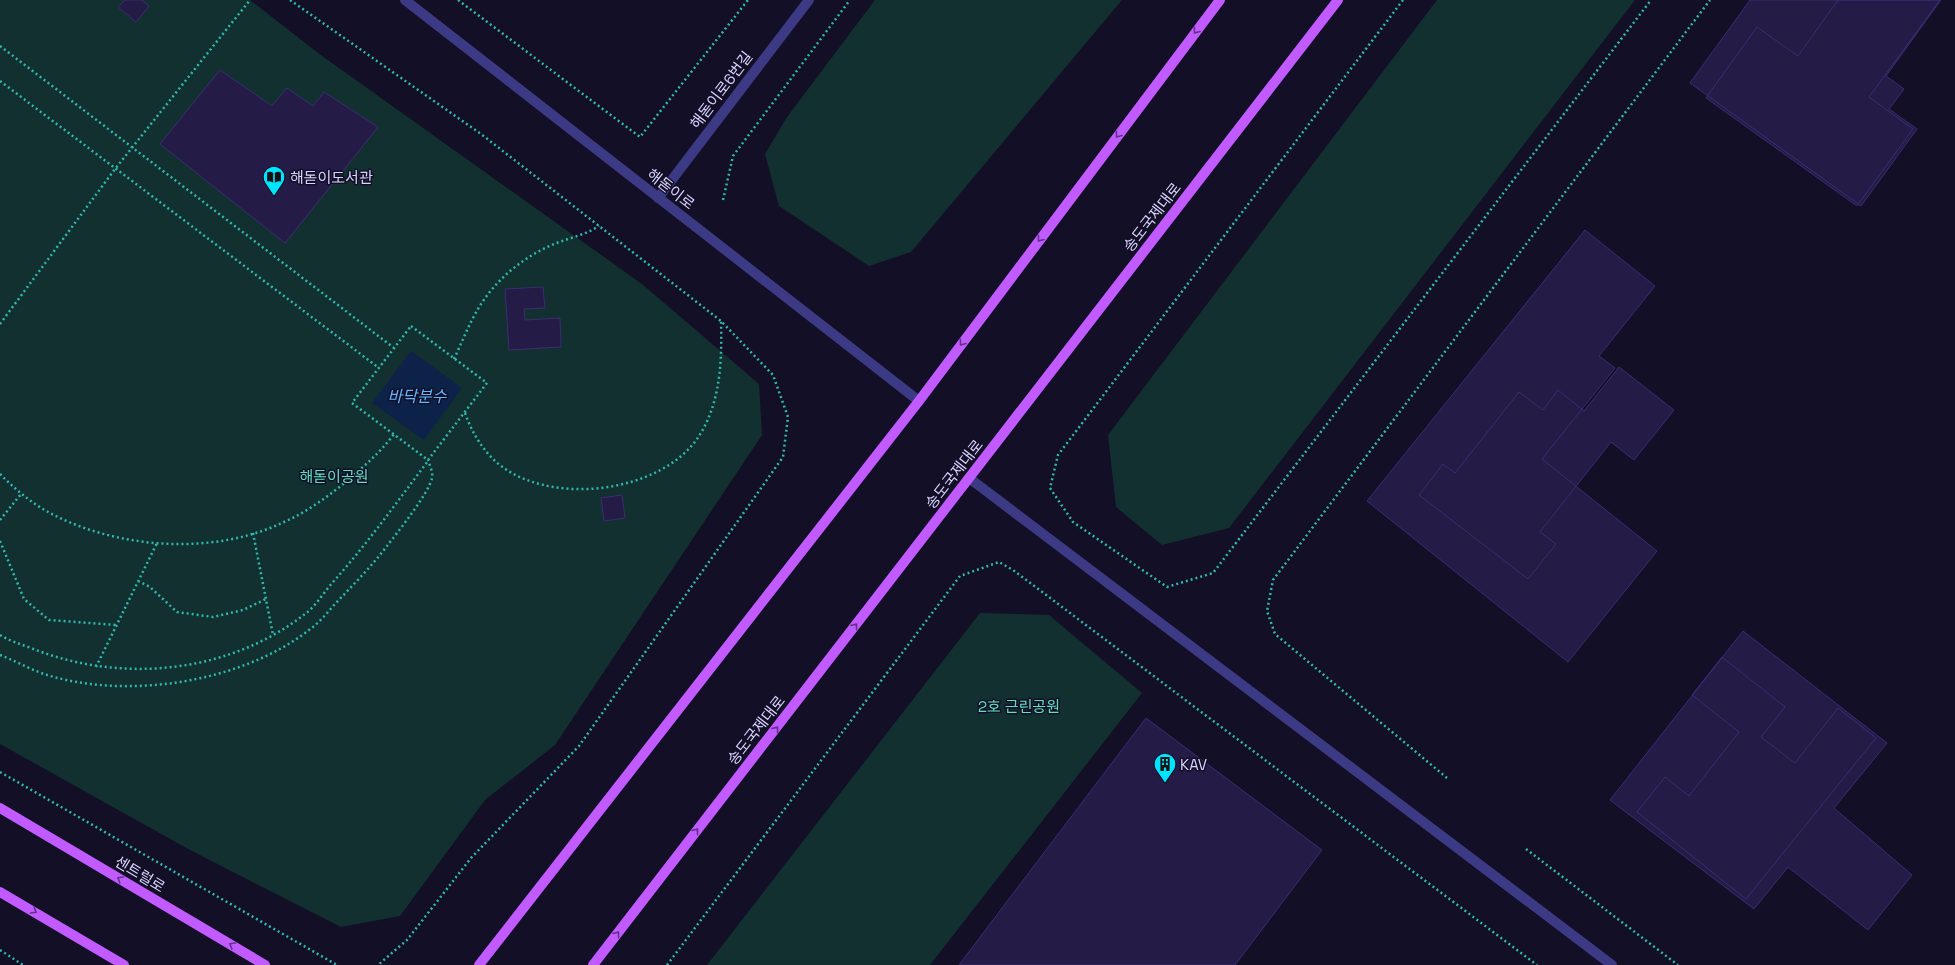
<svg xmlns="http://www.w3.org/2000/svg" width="1955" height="965" font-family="'Space Grotesk','Noto Sans KR',sans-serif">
<rect width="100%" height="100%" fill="#130f26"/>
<path fill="#12302f" d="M 0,0 L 250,0 L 318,53 L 642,284 L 759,384 L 762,435 L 555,745 L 485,800 L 400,916 L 341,927 L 190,850 L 0,744 Z
M 875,0 L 1122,0 L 911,252 L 869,266 L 779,206 L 765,154 L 787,117 Z
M 1437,0 L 1635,0 L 1229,528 L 1162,545 L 1116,507 L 1108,435 Z
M 980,613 L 1049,615 L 1142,693 L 930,965 L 707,965 Z"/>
<path fill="#0c2248" d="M 411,351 L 462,388 L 424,440 L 372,403 Z"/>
<path fill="#241b47" stroke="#3b2d73" d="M 125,0 L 142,0 L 149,6 L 136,22 L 118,7 Z
M 1750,0 L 1941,0 L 1886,76 L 1904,89 L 1889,109 L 1917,129 L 1861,206 L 1690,83 Z
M 1838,0 L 1940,0 L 1869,97 L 1913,129 L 1857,206 L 1706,98 L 1757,27 L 1798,56 Z
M 220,70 L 272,106 L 287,88 L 313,106 L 324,92 L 378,127 L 285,243 L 160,144 Z
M 1585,230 L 1655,286 L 1599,356 L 1615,368 L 1542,459 L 1657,551 L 1568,662 L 1367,501 Z
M 543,287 L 545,308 L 524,309 L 525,320 L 560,318 L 561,347 L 509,350 L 505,289 Z
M 1619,367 L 1674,410 L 1634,460 L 1611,442 L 1540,532 L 1556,544 L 1528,579 L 1419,495 L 1443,464 L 1455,473 L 1519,392 L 1543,410 L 1558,390 L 1584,411 Z
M 622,495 L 625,518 L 604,521 L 601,498 Z
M 1743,631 L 1887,743 L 1834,808 L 1912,875 L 1868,930 L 1788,867 L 1754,909 L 1610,800 Z
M 1722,657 L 1785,707 L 1761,737 L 1795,763 L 1838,708 L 1876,738 L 1746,899 L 1637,812 L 1665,777 L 1689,796 L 1739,732 L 1692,695 Z
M 1146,718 L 1322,850 L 1235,965 L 959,965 Z"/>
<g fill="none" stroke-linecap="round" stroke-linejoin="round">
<path stroke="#2fb8b0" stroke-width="2.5" stroke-dasharray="2 3" stroke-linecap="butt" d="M 290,0 L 481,134 L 721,321 L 773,375 L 788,417 L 783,457 L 579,746 L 471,858 L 407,940 L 378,965
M 458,0 L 640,137 L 748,0
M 1403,0 L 1058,455 L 1050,488 L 1073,522 L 1167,587 L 1213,573 L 1651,0
M 0,46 L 394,348
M 0,81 L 379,368
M 723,200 L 733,156 L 850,0
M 0,324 L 115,169 L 250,0
M 411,326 L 487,383 L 428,460 L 352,403 Z
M 454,359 C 462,342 469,324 478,309 C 495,280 523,257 554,244 C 569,238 585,235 599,226
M 465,413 C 471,430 480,446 493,459 C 543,508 661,495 699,436 C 721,402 722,359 721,321
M 0,474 C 15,489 31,503 50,513 C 118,549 213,556 284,522 C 307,512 327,497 347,481 C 364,466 380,453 394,434
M 0,520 L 21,494
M 253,533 L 273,635
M 0,541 L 24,599 L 49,620 L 116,625
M 138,581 L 150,587 L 177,612 L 213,617 L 243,610 L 266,599
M 0,635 C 10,641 20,644 31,648 C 120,684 228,674 305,614 C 316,606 324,592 333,582 C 367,544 397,502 428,461
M 0,655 C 16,661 31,670 47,675 C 129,700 242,682 309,630 C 319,623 327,613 335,604 C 353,585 371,567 387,546 C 397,533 429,493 432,478 C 433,472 430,466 428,460
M 96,667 L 157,543
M 0,772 L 337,965
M 1447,778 L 1275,634 L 1267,611 L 1273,580 L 1710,0
M 1526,849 L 1678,965
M 0,950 L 23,965
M 667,965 L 960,576 L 999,562 L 1013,570 L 1537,965"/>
<path stroke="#3d3a85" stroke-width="10" d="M 405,0 L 919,401
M 658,198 L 809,0
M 969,478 L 1612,965"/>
<path stroke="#c25bff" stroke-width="10" d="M 0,808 L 265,965
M 0,892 L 124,965
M 479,965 L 919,401 L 1220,0
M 593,965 L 1338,0"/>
</g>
<defs><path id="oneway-chevron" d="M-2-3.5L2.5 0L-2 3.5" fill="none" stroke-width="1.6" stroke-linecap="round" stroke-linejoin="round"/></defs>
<g stroke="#623188">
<use href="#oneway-chevron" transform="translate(1196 31) rotate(127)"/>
<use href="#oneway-chevron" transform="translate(1118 135) rotate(127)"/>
<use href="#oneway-chevron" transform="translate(1040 239) rotate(127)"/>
<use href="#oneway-chevron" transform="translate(962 343) rotate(127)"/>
<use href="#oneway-chevron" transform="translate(855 626) rotate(-52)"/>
<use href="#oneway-chevron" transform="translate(776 729) rotate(-52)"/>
<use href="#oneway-chevron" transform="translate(696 831) rotate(-52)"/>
<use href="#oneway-chevron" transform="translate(120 879) rotate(-149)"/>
<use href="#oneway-chevron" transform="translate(34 911) rotate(31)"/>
<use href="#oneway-chevron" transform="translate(617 934) rotate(-52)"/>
<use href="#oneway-chevron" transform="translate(232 945) rotate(-149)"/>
</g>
<defs>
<g id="library-pin" transform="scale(1.15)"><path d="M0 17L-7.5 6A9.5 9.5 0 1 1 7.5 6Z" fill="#00e5ff" stroke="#130f26"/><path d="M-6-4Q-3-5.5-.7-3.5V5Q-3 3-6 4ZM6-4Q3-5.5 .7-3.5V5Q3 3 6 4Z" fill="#111"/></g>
<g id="building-pin" transform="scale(1.15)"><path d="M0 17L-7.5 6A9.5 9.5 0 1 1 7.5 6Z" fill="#00e5ff" stroke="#130f26"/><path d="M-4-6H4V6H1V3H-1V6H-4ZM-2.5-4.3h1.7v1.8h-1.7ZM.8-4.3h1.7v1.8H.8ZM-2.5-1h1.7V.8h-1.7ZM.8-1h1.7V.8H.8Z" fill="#111"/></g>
</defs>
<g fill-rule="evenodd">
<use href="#library-pin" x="274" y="177"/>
<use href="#building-pin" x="1165" y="764"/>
</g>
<g text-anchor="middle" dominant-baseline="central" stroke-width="3" stroke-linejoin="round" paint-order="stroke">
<g font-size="15" fill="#d9d4ff" stroke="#130f26">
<text transform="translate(721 90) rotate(-53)">해돋이로6번길</text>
<text transform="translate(671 189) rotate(38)">해돋이로</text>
<text transform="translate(1152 217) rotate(-52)">송도국제대로</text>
<text transform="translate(954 474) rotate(-52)">송도국제대로</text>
<text transform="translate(756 730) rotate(-52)">송도국제대로</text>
<text transform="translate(140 874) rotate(31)">센트럴로</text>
</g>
<g font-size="15" fill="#d9d4ff" stroke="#130f26" text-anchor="start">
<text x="290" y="177">해돋이도서관</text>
<text x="1180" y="764">KAV</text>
</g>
<g font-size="15" fill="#5fe0c0" stroke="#130f26">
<text x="334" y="476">해돋이공원</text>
<text x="1019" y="706">2호 근린공원</text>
</g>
<g font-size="16" font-style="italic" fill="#62b6ff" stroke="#130f26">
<text x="417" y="396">바닥분수</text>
</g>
</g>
</svg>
